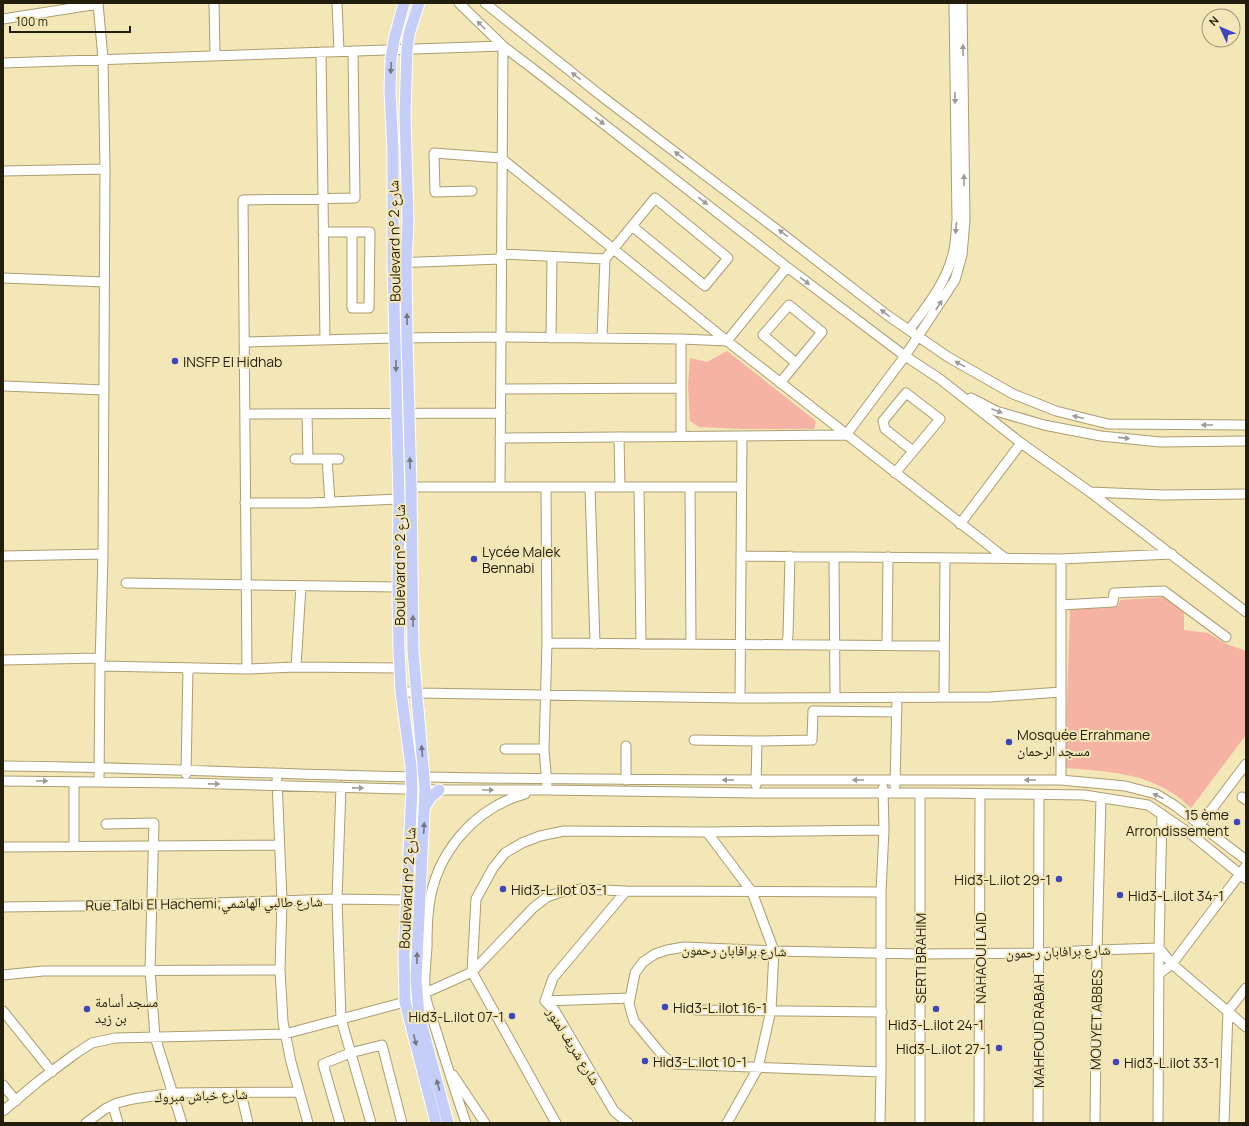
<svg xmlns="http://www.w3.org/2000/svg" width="1249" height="1126" font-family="Manrope,'Noto Naskh Arabic',sans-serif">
<rect width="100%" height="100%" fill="#f3e6b7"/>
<path fill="#f6b3a3" d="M 727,351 L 816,421 L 814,429 L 741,429 L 699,427 L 690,421 L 688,386 L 690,358 L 707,362 Z
M 1165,597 L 1184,609 L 1184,630 L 1208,633 L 1224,643 L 1246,651 L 1246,735 L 1191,808 C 1184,802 1177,795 1169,791 C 1138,772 1101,771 1065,768 L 1070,609 L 1118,606 L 1120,600 Z"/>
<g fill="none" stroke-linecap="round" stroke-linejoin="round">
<g stroke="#ab9e72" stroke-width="11">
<path id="minor" d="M 98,3 L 103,59 L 105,169 L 103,554 L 100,666 L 99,782
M 214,3 L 215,55
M 337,3 L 339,51
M 459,3 L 503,46 L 532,68 L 787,267 L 905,356 L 940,379 L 1021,443 L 1090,492 L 1246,612
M 485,3 L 600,95 L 780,232 L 887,315 L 948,357 L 1013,394 L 1056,411 L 1108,424 L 1246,425
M 3,19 L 98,4
M 321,52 L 325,340
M 3,63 L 503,46
M 3,171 L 105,169
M 472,191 L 435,192 L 434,153 L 501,158 L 727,341 L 1005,558
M 323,232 L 370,232 L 369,308 L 352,308 L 352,232
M 501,254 L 605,259
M 393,263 L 501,259
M 3,278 L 104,282
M 909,330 C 927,306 946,283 953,254 C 956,243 956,231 957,220 L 954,3
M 551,338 L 552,257
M 602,338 L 605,259 L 655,198 L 728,258 L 705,286 L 632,226
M 681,339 L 681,436
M 244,342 L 395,338 L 501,337 L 681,339 L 727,341 L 787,267
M 780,383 L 822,332 L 789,305 L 763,335 L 796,363
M 3,386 L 104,390
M 501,389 L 681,388
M 971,398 L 996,411 L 1044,425 L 1101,436 L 1160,442 L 1246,441
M 245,414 L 501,413
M 307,414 L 308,459
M 619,437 L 620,487
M 500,438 L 846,435 L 905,356 L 955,280 L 962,255 L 965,220 L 962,3
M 295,459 L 339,459
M 327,459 L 330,502
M 895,473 L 940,419 L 906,393 L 883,421 L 885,429 L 913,451
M 398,487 L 741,487
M 500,487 L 503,46
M 546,487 L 547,643 L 544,749 L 547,785
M 590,487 L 595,644
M 639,487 L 641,644
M 690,487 L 691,644
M 1090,492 L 1163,495 L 1246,494
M 245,503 L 309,503 L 399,499
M 960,524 L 1021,443
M 3,556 L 103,554
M 741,556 L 1061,559 L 1172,554
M 834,557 L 835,698
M 1061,559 L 1061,780
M 126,583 L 398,587
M 1061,605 L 1113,602 L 1114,593 L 1164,591 L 1226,637
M 547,643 L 944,646
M 786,645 L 788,636 L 790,556
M 887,645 L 888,557
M 3,660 L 100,658
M 100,666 L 247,669 L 296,667 L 400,668
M 296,667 L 301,586
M 247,669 L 243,200 L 355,198 L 353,51
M 401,691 L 417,693 L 740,698 L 990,697 L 1061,692
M 944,697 L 945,558
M 740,698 L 742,436
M 694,740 L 757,741 L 812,740 L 813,711 L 897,712
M 626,746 L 626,780
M 505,749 L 544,749
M 3,766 C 143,767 283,775 423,777 C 636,781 848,780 1061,780 L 1125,786 L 1156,794 L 1174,805 L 1246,860
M 186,774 L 188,668
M 277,780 L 282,901 L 280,970 L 283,1022 L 291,1062 L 308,1123
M 3,781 L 186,783 L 439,790 L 547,790 L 755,793 L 939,793 L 1084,795 L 1148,805 L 1192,835 L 1246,879
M 756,785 L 757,741
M 895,786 L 897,697
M 341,787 L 337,899 L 341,1019 L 371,1123
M 1242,797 L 1246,800
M 106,824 L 154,823 L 150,970 L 155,1037 L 182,1123
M 1196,830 L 1246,764
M 707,832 L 752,892 L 774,951 L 771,1010 L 758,1068 L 727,1123
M 74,846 L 74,782
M 3,847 L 279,845
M 626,891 L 553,978 L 545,1001 L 555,1011 L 614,1111 L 628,1123
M 3,907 L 152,905 L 337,899 L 406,900
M 1159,948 L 1172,964 L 1246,1027
M 1159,974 L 1172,964 L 1246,866
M 3,975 L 43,971 L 280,970
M 545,1001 L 630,998
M 695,1010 L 882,1012
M 3,1011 L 52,1072
M 881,1072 L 674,1064 L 663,1056 L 634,1021 L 629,1004 L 635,973 L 643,962 L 655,954 L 667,950 L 684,947 L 774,951 L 920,954 L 1039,953 L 1097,950 L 1159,948
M 453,1075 L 485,1123
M 3,1085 L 16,1101
M 241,1093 L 248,1123
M 113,1105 L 118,1123
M 3,1111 L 40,1080 L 75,1054 L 92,1043 L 115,1038 L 285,1034 L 405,1002 L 472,972 L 533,908 L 547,897 L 561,892 L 581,889 L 626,891 L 881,892
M 86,1123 L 105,1109 L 117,1103 L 133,1099 L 173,1093 L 299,1092
M 340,1123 L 323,1064 L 350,1053 L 382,1045 L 402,1123
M 466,1123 C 455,1091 445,1059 435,1027 C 432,1016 426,1004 425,992 C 424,978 426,962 427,947 C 427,934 427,920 429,907 C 435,854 474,808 525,794
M 556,1123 L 472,972 L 476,899 L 493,868 L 505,853 L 522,843 L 540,836 L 564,831 L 707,832 L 884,830
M 880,1123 L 881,1072 L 881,892 L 884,830 L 883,788
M 920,1123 L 920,793
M 979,1123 L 980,794
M 1038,1123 L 1039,795
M 1095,1123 L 1097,950 L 1101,798
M 1158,1123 L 1159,948 L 1162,814
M 1224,1123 L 1228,1011 L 1246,988"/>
</g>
<g stroke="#fff" stroke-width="13">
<path id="major" d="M 404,3 L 394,40 L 391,59 L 390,91 L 393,152 L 393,263 L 399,499 L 398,587 L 399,650 L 401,691 L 411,766 L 412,789 L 404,955 L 405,1002 L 436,1123
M 419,3 L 409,34 L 407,49 L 405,114 L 408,222 L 406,262 L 407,338 L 411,487 L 413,651 L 425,790 L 416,979 L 419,1015 L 448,1123
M 425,806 L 431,797 L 439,790"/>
</g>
<use href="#minor" stroke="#fff" stroke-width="9"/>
<use href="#major" stroke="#c5cef8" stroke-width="11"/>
</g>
<defs><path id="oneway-solid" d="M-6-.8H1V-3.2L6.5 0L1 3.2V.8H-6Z"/></defs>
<g fill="#9c9a92">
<use href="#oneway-solid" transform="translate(481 25) rotate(-135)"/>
<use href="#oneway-solid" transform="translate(963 50) rotate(-91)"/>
<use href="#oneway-solid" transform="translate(576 76) rotate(-142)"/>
<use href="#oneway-solid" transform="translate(955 98) rotate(89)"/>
<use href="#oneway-solid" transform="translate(600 121) rotate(38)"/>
<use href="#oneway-solid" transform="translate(679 155) rotate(-143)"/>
<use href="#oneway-solid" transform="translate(964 180) rotate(-91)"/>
<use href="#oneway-solid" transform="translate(703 201) rotate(38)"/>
<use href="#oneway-solid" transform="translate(956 228) rotate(95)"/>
<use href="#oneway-solid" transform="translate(783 233) rotate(-142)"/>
<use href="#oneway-solid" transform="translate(805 281) rotate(37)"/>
<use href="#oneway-solid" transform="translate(939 305) rotate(-57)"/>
<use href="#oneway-solid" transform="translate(885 313) rotate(-143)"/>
<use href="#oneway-solid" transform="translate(960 364) rotate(-151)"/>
<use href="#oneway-solid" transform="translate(997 411) rotate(21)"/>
<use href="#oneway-solid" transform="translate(1078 417) rotate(-166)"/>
<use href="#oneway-solid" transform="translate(1207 425) rotate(-180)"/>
<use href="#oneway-solid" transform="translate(1124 438) rotate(6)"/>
<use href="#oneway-solid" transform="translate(728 780) rotate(180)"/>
<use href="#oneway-solid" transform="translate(858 780) rotate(-180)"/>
<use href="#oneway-solid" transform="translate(1030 780) rotate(-180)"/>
<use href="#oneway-solid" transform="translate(42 781)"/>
<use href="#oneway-solid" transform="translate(214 784) rotate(1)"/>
<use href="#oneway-solid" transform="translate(358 788) rotate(1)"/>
<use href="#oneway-solid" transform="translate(488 790)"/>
<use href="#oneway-solid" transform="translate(1158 796) rotate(-154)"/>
</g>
<g fill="#747682">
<use href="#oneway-solid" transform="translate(391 68) rotate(92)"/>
<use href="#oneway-solid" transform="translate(407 319) rotate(-91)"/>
<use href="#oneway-solid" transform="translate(396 366) rotate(89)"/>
<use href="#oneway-solid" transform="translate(410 463) rotate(-92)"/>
<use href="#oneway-solid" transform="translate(413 621) rotate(-91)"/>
<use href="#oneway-solid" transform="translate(422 751) rotate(-95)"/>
<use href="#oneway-solid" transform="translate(424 828) rotate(-87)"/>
<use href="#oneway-solid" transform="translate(417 958) rotate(-89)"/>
<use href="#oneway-solid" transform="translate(415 1040) rotate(76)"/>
<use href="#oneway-solid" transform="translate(438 1085) rotate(-105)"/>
</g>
<g fill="#3e46bb" stroke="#f3e6b7" stroke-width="1.5">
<circle cx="175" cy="361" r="4"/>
<circle cx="474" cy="559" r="4"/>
<circle cx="1009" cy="742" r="4"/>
<circle cx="1237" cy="822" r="4"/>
<circle cx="1059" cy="879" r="4"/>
<circle cx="503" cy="889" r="4"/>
<circle cx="1120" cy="895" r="4"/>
<circle cx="665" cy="1007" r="4"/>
<circle cx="87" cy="1009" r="4"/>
<circle cx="936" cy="1009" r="4"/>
<circle cx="512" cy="1016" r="4"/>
<circle cx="999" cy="1048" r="4"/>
<circle cx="645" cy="1061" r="4"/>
<circle cx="1116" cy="1062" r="4"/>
</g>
<g text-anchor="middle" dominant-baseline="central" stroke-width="4" stroke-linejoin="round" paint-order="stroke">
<g font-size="14" fill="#231e0c" stroke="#f3e6b7">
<text transform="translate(394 241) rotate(-91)">Boulevard n° شارع 2</text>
<text transform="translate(399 565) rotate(-90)">Boulevard n° شارع 2</text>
<text transform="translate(407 888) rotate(-87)">Boulevard n° شارع 2</text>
<text transform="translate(204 903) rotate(-1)">Rue Talbi El Hachemi;شارع طالبي الهاشمي</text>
<text transform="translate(734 950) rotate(1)">شارع برافابان رحمون</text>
<text transform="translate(1058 951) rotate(-2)">شارع برافابان رحمون</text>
<text transform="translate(920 958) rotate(-90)">SERTI BRAHIM</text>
<text transform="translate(980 958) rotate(-90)">NAHAOUI LAID</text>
<text transform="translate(1096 1020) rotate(-89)">MOUYET ABBES</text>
<text transform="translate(1038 1031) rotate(-90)">MAHFOUD RABAH</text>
<text transform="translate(574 1046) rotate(58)">شارع شريف لمنور</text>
<text transform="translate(201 1095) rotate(-2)">شارع خباش مبروك</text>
</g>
<g font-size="14" fill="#231e0c" stroke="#f3e6b7" text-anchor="start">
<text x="183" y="361">INSFP El Hidhab</text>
<text x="482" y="551">Lycée Malek<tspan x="482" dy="16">Bennabi</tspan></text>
<text x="1017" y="734">Mosquée Errahmane<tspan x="1017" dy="16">مسجد الرحمان</tspan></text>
<text x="1229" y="814" text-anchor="end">15 ème<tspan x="1229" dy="16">Arrondissement</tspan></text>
<text x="1051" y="879" text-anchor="end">Hid3-L.ilot 29-1</text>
<text x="511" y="889">Hid3-L.ilot 03-1</text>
<text x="1128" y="895">Hid3-L.ilot 34-1</text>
<text x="95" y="1001">مسجد أسامة<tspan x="95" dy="16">بن زيد</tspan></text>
<text x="673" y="1007">Hid3-L.ilot 16-1</text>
<text x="504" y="1016" text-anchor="end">Hid3-L.ilot 07-1</text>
<text x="936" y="1024" text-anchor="middle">Hid3-L.ilot 24-1</text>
<text x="991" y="1048" text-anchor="end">Hid3-L.ilot 27-1</text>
<text x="653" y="1061">Hid3-L.ilot 10-1</text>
<text x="1124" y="1062">Hid3-L.ilot 33-1</text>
</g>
</g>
<rect width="1249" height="1126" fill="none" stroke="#231e0c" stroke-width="8"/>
<g transform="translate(1221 28) rotate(314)"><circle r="19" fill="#f3e6b7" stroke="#a09673"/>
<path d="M0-3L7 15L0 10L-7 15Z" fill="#3e46bb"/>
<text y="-6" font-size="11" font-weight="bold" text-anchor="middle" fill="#231e0c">N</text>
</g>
<path d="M10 26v6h120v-6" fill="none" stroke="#231e0c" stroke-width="2"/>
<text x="16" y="26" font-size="12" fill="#231e0c" stroke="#f3e6b7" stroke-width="3" paint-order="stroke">100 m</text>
</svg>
